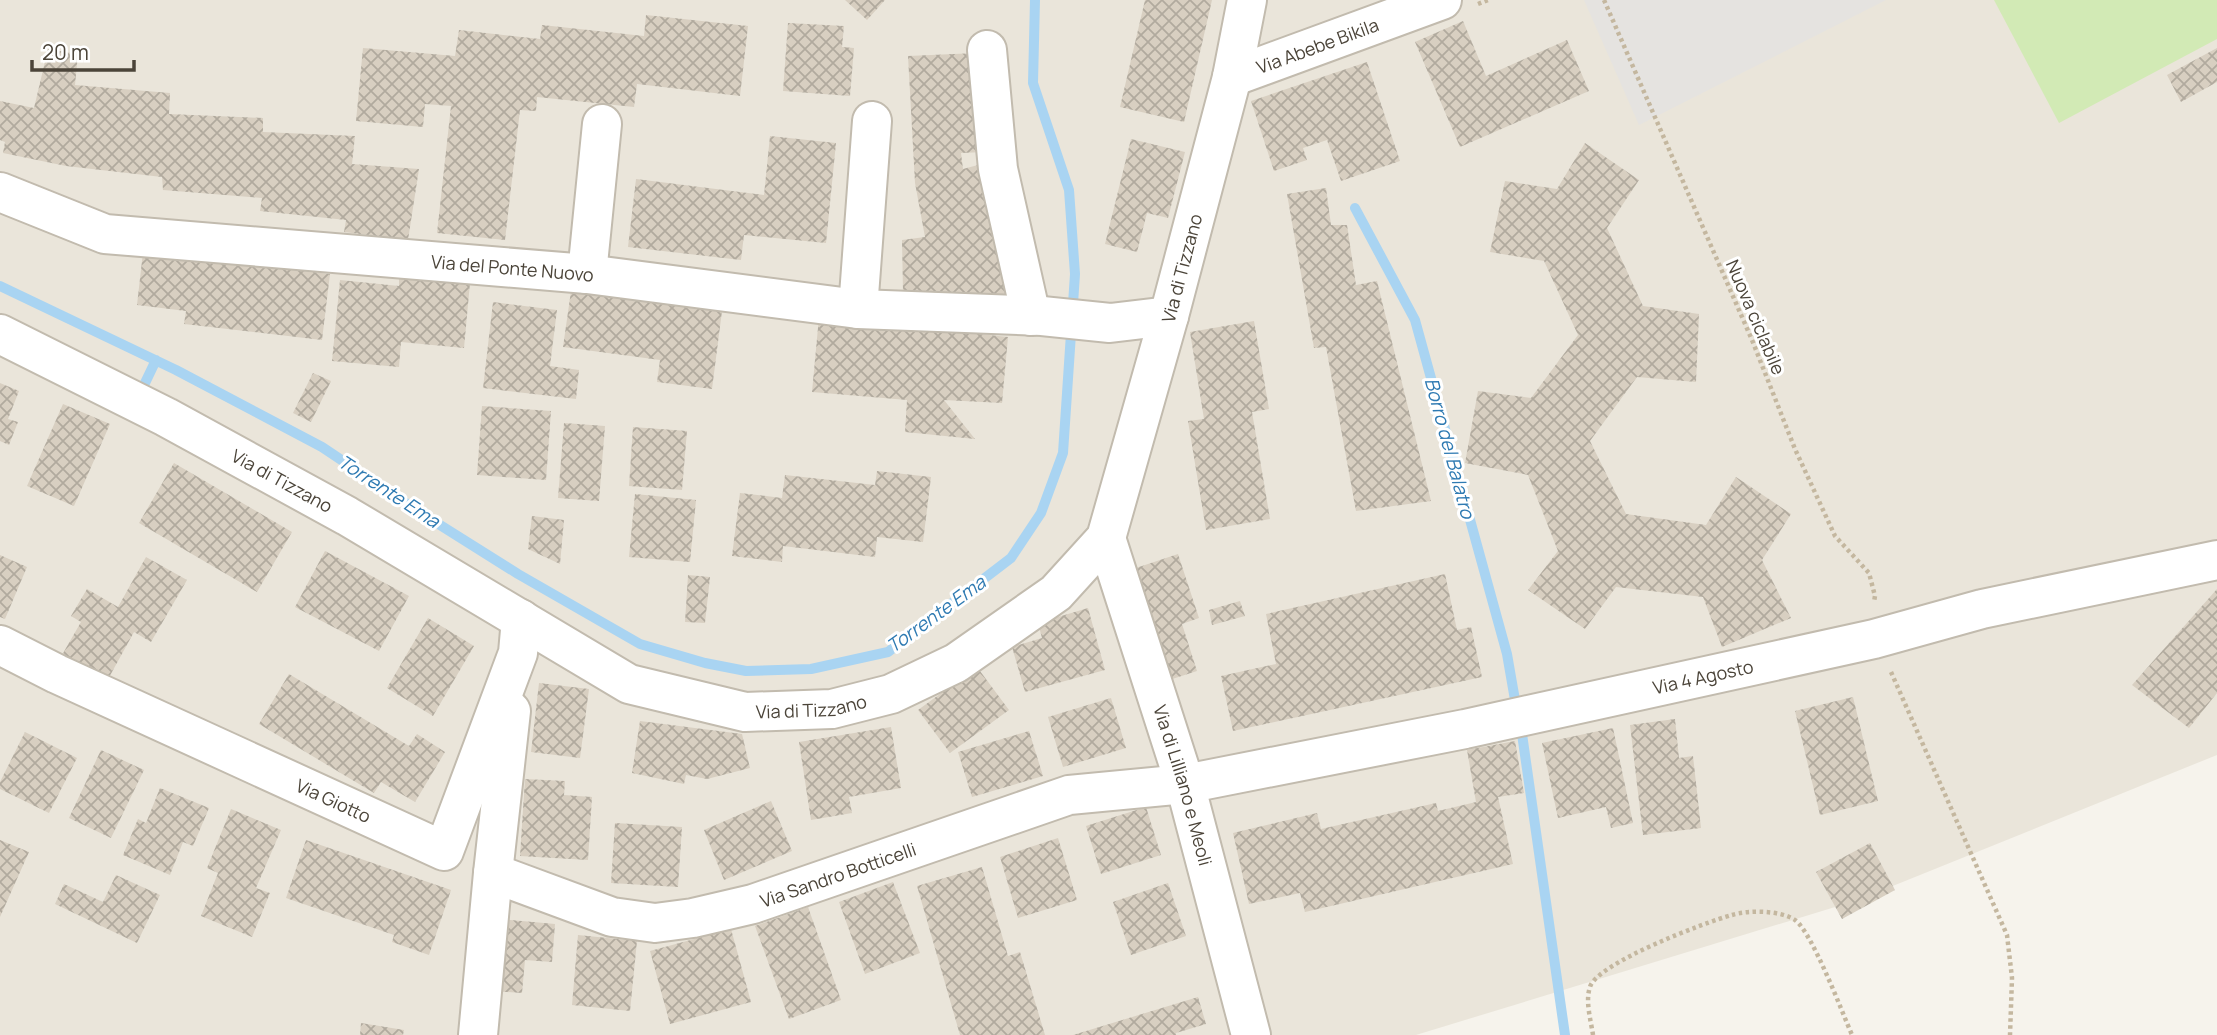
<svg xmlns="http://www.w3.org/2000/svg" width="2217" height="1035" font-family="Manrope,sans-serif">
<defs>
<pattern id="building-cross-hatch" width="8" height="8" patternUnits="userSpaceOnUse" patternTransform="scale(1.75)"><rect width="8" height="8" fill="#d8cfc1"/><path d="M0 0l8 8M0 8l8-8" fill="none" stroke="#b1aa9e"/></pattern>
</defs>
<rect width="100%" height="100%" fill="#f6f3ec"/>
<path fill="#eae5da" d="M 0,0 L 2217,0 L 2217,755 L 1858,900 L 1416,1035 L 0,1035 Z"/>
<path fill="#d2eab5" d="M 1994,0 L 2217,0 L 2217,39 L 2059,123 Z"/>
<path fill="#e5e3e0" d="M 1584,0 L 1886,0 L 1639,125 Z"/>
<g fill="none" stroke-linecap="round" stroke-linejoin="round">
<path stroke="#a9d4f2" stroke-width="10" d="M 1355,208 L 1415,320 L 1507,654 L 1515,700
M 0,286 L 176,370 L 322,447 L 413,508 L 518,574 L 640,644 L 705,663 L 746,671 L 811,669 L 888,652 L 1011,558 L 1041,513 L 1063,453 L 1075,274 L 1069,190 L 1033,83 L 1035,0
M 145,383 L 156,360
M 1522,734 L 1565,1035"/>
</g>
<path fill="url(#building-cross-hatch)" d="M 845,0 L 885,0 L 867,20 Z
M 1145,0 L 1212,0 L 1184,122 L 1120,107 Z
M 646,15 L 748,26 L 740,96 L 637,84 L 634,107 L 537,97 L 536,111 L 520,110 L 505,240 L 437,233 L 451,106 L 425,104 L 423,127 L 356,121 L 363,48 L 455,56 L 459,30 L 540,39 L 542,25 L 644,36 Z
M 1463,21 L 1486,76 L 1567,40 L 1589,91 L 1460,147 L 1415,42 Z
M 788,23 L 844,26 L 842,47 L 854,48 L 850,96 L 783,91 Z
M 2217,48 L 2217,82 L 2181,102 L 2167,75 Z
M 48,49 L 78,54 L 75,85 L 170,93 L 169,114 L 263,118 L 263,132 L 355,136 L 352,164 L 419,169 L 408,240 L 344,232 L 346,220 L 260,211 L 262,198 L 163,190 L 162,177 L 66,166 L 3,153 L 5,142 L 0,140 L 0,101 L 34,108 Z
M 977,53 L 985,152 L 961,153 L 963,169 L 978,165 L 1014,297 L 903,291 L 902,240 L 925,237 L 915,183 L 908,56 Z
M 1367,62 L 1400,161 L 1341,181 L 1327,140 L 1303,148 L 1307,160 L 1274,171 L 1251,101 Z
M 770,136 L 836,143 L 826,243 L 744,235 L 741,260 L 628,247 L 636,179 L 764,195 Z
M 1131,139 L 1185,152 L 1168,218 L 1147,213 L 1137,252 L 1105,244 Z
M 1585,143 L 1639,180 L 1607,228 L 1643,306 L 1699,314 L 1696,382 L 1637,377 L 1590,441 L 1626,514 L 1706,525 L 1736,477 L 1791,514 L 1762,560 L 1791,618 L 1722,647 L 1703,597 L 1616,587 L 1585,629 L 1528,590 L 1558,551 L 1528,475 L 1465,463 L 1478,391 L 1531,398 L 1578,335 L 1544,261 L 1490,252 L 1505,181 L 1557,189 Z
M 1326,188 L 1331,225 L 1347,225 L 1356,285 L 1377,281 L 1431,501 L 1356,511 L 1326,347 L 1314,348 L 1287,194 Z
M 143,252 L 330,274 L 322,340 L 184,324 L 186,311 L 137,305 Z
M 399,277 L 470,283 L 464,348 L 401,342 L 399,367 L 332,361 L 340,280 L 399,286 Z
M 571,291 L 722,311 L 712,389 L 657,382 L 660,360 L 563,347 Z
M 493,302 L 557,310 L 550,366 L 579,370 L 576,399 L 483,388 Z
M 819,317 L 1008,337 L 1002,403 L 944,400 L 975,439 L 905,432 L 907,400 L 812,392 Z
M 1254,321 L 1269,409 L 1252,412 L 1270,519 L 1206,530 L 1188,421 L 1204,419 L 1190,332 Z
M 313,373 L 331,381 L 311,422 L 293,413 Z
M 0,383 L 19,391 L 8,419 L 18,422 L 9,445 L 0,441 Z
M 63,404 L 110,424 L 74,506 L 27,486 Z
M 482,406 L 551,411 L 546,480 L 477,475 Z
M 564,423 L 605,426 L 599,501 L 558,498 Z
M 633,427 L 687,431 L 682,490 L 629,486 Z
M 174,463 L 292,532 L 257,592 L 139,523 Z
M 877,471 L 931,477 L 923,542 L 877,537 L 875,557 L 783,546 L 782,562 L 732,556 L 740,493 L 782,498 L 785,475 L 875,485 Z
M 635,494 L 696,500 L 690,562 L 629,557 Z
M 532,516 L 564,520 L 560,564 L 528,549 Z
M 325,551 L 409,596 L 379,651 L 295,607 Z
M 1178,554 L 1199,618 L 1182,624 L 1197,671 L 1163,682 L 1127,571 Z
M 0,555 L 27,567 L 5,619 L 0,617 Z
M 146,557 L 187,580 L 151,642 L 134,632 L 107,681 L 62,655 L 81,622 L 71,616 L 87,589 L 118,607 Z
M 1445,574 L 1457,630 L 1471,627 L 1482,677 L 1233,731 L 1221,676 L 1276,664 L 1266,614 Z
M 688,575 L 710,577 L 705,623 L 685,622 Z
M 2217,589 L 2217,693 L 2189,728 L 2132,685 Z
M 1240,601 L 1245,616 L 1212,625 L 1209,610 Z
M 1088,608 L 1105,670 L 1025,692 L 1012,647 L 1042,638 L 1038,623 Z
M 428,618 L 474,646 L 433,716 L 387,688 Z
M 977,667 L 1009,710 L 950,753 L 918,710 Z
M 289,674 L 409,746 L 417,734 L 445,752 L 415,802 L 381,782 L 374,793 L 259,724 Z
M 539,683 L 589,689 L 580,758 L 531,752 Z
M 1853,697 L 1878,801 L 1820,815 L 1795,711 Z
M 1111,698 L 1126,748 L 1063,767 L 1048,717 Z
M 1675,719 L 1679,758 L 1693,756 L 1701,828 L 1643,835 L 1630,725 Z
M 640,721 L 742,734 L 750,768 L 707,779 L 686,775 L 684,784 L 632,773 Z
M 891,727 L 901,788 L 849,797 L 852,813 L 811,820 L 799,742 Z
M 1613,728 L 1633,823 L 1611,828 L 1606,807 L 1558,818 L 1542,743 Z
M 1029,731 L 1043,776 L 972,797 L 958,752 Z
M 25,732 L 77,758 L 49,813 L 0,789 L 0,782 Z
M 1515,741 L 1524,793 L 1498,797 L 1513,864 L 1305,912 L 1300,893 L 1249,904 L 1233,833 L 1317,813 L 1321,829 L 1436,803 L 1438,811 L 1476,802 L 1467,750 Z
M 101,750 L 144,770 L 111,838 L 69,818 Z
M 525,779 L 565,781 L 564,795 L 592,797 L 588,860 L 520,856 Z
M 160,788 L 209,808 L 193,846 L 183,842 L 170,875 L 123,855 L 138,819 L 146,823 Z
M 771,801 L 792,851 L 724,880 L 704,830 Z
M 1146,807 L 1161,855 L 1101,874 L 1086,826 Z
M 231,809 L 281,830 L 256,888 L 270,893 L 252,937 L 201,916 L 218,873 L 207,868 Z
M 615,823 L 682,827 L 678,887 L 611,883 Z
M 1058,838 L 1077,900 L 1018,918 L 1000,857 Z
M 0,840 L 29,852 L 0,917 Z
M 306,840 L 451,890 L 429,955 L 392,942 L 394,935 L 286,898 Z
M 1870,843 L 1895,890 L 1842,919 L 1816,872 Z
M 982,867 L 1008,956 L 1020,952 L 1045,1035 L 960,1035 L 917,886 Z
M 116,875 L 160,895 L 137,943 L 55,904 L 64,884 L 103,902 Z
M 893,882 L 920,953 L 865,974 L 839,902 Z
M 1168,883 L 1186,936 L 1131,955 L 1113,902 Z
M 808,907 L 841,1000 L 789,1019 L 755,926 Z
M 500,919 L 555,924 L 552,962 L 525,960 L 522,993 L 493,991 Z
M 731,929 L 751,1002 L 670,1024 L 650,951 Z
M 578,935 L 637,941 L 630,1011 L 572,1005 Z
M 1198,997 L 1206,1024 L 1176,1033 L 1176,1035 L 1073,1035 Z
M 361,1023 L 404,1030 L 403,1035 L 360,1035 Z"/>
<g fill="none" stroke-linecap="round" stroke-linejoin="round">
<g stroke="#c2bbae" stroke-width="42">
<g id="minor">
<path d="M 987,50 L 998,169 L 1031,316"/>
<path id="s1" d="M 1232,77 L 1442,0"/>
<path id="s2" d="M 0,192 L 105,234 L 587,274 L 858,309 L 1042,316 L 1110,323 L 1169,316"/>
<path d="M 587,274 L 602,124"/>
<path d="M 858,309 L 872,121"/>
<path id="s3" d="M 0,334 L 166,417 L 347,516 L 629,684 L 745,712 L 832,709 L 891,694 L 956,663 L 1056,593 L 1106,538 L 1169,316 L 1232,77 L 1247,0"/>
<path id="s4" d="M 1106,538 L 1185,784 L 1251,1035"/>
<path id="s5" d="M 0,645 L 57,674 L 444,851 L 518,653 L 521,619"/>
<path id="s6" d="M 493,873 L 612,917 L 655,923 L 693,918 L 753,904 L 1069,795 L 1185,784 L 1465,729 L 1874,639 L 1982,609 L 2217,560"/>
<path d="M 478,1035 L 493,873 L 511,711"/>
</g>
</g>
<path stroke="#c4b79f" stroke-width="4.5" stroke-dasharray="3.5 3.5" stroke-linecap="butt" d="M 1604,0 L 1752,340 L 1795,449 L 1835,536 L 1869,573 L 1875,596 L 1874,602
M 1478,4 L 1488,0
M 1891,672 L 2007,935 L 2012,978 L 2010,1035
M 1593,1035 C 1591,1021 1585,1001 1590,987 C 1597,963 1706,922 1732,915 C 1748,910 1780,910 1795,920 C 1812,932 1842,1012 1852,1035"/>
<use href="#minor" stroke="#fff" stroke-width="38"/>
</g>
<g text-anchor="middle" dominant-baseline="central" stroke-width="6" stroke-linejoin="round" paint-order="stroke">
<g font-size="18" fill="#4b4439" stroke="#fff">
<text stroke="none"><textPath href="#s1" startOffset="91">Via Abebe Bikila</textPath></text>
<text stroke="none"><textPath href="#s3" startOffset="1536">Via di Tizzano</textPath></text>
<text stroke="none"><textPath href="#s2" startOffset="522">Via del Ponte Nuovo</textPath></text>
<text transform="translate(1756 317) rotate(67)">Nuova ciclabile</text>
<text stroke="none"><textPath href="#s3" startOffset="318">Via di Tizzano</textPath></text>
<text stroke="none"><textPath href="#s6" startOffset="1250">Via 4 Agosto</textPath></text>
<text stroke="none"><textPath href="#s3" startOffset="906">Via di Tizzano</textPath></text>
<text stroke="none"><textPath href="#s4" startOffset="259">Via di Lilliano e Meoli</textPath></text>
<text stroke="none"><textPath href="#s5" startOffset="368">Via Giotto</textPath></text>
<text stroke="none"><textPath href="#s6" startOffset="360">Via Sandro Botticelli</textPath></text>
</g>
<g font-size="19" font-style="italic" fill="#2e7ab2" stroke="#fff">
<text transform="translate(1450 448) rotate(75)">Borro del Balatro</text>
<text transform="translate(389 491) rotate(33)">Torrente Ema</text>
<text transform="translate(936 614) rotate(-36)">Torrente Ema</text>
</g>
</g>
<path d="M32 60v10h102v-10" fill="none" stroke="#4b4439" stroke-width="3.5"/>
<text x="42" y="60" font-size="21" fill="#4b4439" stroke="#ffffff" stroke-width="5" paint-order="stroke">20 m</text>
</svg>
